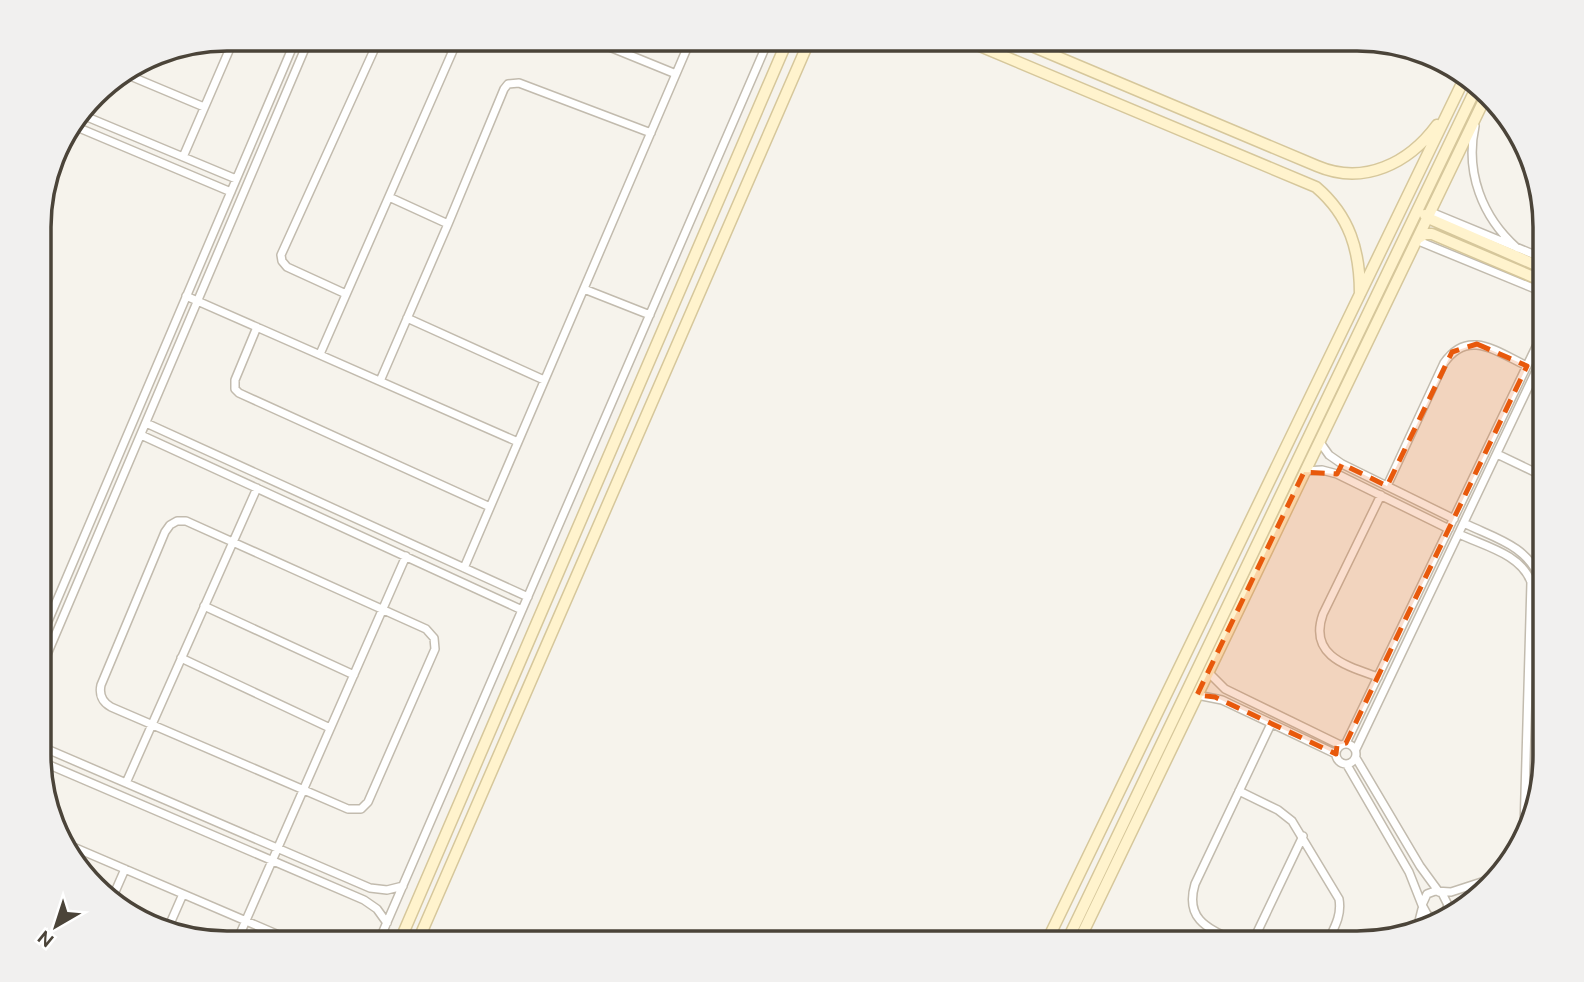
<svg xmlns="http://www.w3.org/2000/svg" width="1584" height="982" font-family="Ubuntu,sans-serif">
<rect width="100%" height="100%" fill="#f6f3ec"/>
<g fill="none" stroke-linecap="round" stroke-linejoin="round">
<g stroke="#c2bbae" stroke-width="10">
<path id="street" d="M 426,39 L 453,50
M 590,39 L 676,74
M 123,73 L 204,107
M 80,114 L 236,179
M 72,125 L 231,192
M 1475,126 C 1465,172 1482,217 1517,248
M 183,157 L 234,39
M 389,197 L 448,224
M 1431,212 L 1545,259
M 1416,240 L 1545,293
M 584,289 L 650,315
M 346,294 L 287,267 L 282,261 L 281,255 L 379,39
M 186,296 L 518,442
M 407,318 L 544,380
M 257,327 L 235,380 L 235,389 L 239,393 L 490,507
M 320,354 L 458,39
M 380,381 L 448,224 L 504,89 L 508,84 L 519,83 L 651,133
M 146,423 L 528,597
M 141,435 L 522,610
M 1319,441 L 1329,455 L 1342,464 L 1454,519
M 1497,454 L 1545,477
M 1305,471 L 1322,470 L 1337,474 L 1449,529
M 1387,486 L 1444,363 C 1468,328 1497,352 1527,366
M 177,521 L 186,521 L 426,629 L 434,638 L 435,649 L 368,802 L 361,809 L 348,809 L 111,707 C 102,702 99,694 101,685 L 165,532 L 170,525 Z
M 1464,523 C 1494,538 1527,545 1540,579 L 1535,797
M 1459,534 C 1484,546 1521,554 1531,582 L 1524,830
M 464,568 L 691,39
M 204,606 L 354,675
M 40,640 L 296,39
M 181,658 L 330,728
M 40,671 L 309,39
M 1208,672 L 1225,689 L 1340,745
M 1378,677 C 1347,666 1308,656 1323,614 L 1381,495
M 1197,695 L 1222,700 L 1336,754
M 1346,743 L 1545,328
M1336 754a10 10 0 1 1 20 0a10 10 0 1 1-20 0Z
M 40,746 L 370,888 L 387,890 L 403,886
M 1356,749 L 1545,352
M 1356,758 L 1420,866 L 1439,892
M 40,761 L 364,900 L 377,909 L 387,923
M 1347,765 L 1409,872 L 1422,905
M 126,783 L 257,488
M 1239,791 L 1278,810 L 1292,821 L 1339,899 C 1342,916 1334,928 1327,943
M 64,843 L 288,939 L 294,943
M 1442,893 L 1448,905 L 1445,913 L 1437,918 L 1428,916 L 1422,905 L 1427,894 L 1435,891 L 1451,892 L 1494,878
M 111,901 L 125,869
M 1447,909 L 1474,897
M 169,926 L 183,894
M 1417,929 L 1422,909
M 236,943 L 406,556
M 378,943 L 769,39
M 1239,943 C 1210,929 1184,921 1195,884 L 1271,724
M 1252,943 L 1303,836"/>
</g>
<g stroke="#d6c79b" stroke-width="13">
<path id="secondary" d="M 963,39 L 1316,187 C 1350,216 1360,251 1360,294
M 1015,39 L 1317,166 C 1364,186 1409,163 1437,125
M 1425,215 L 1428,218 L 1545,269
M 1417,239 L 1425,234 L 1432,234 L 1545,282
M 399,943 L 788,39
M 417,943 L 810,39
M 1046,943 L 1466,75
M 1066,943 L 1477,86
M 1078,943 L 1486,96"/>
</g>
<use href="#street" stroke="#fff" stroke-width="7"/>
<use href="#secondary" stroke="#fff3cd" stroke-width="10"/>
</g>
<path fill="#e8590c" fill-opacity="0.2" stroke="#e8590c" stroke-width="5" stroke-dasharray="14 9" stroke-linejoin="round" d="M 1477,344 L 1527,366 L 1346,743 L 1337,745 L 1336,754 L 1215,697 L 1197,695 L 1304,472 L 1337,474 L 1342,464 L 1387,486 L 1452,352 Z"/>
<path d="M0 0H1584V982H0ZM227 51H1357A176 176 0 0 1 1533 227V755A176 176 0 0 1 1357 931H227A176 176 0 0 1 51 755V227A176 176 0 0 1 227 51Z" fill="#f1f0ef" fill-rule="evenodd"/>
<path fill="none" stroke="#4b4439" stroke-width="3.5" d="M227 51H1357A176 176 0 0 1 1533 227V755A176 176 0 0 1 1357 931H227A176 176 0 0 1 51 755V227A176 176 0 0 1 227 51Z"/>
<g transform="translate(56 926) rotate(219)" stroke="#ffffff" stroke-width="5" paint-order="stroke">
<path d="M0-5L12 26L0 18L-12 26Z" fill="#4b4439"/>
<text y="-10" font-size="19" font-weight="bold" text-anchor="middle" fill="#4b4439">N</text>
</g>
</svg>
